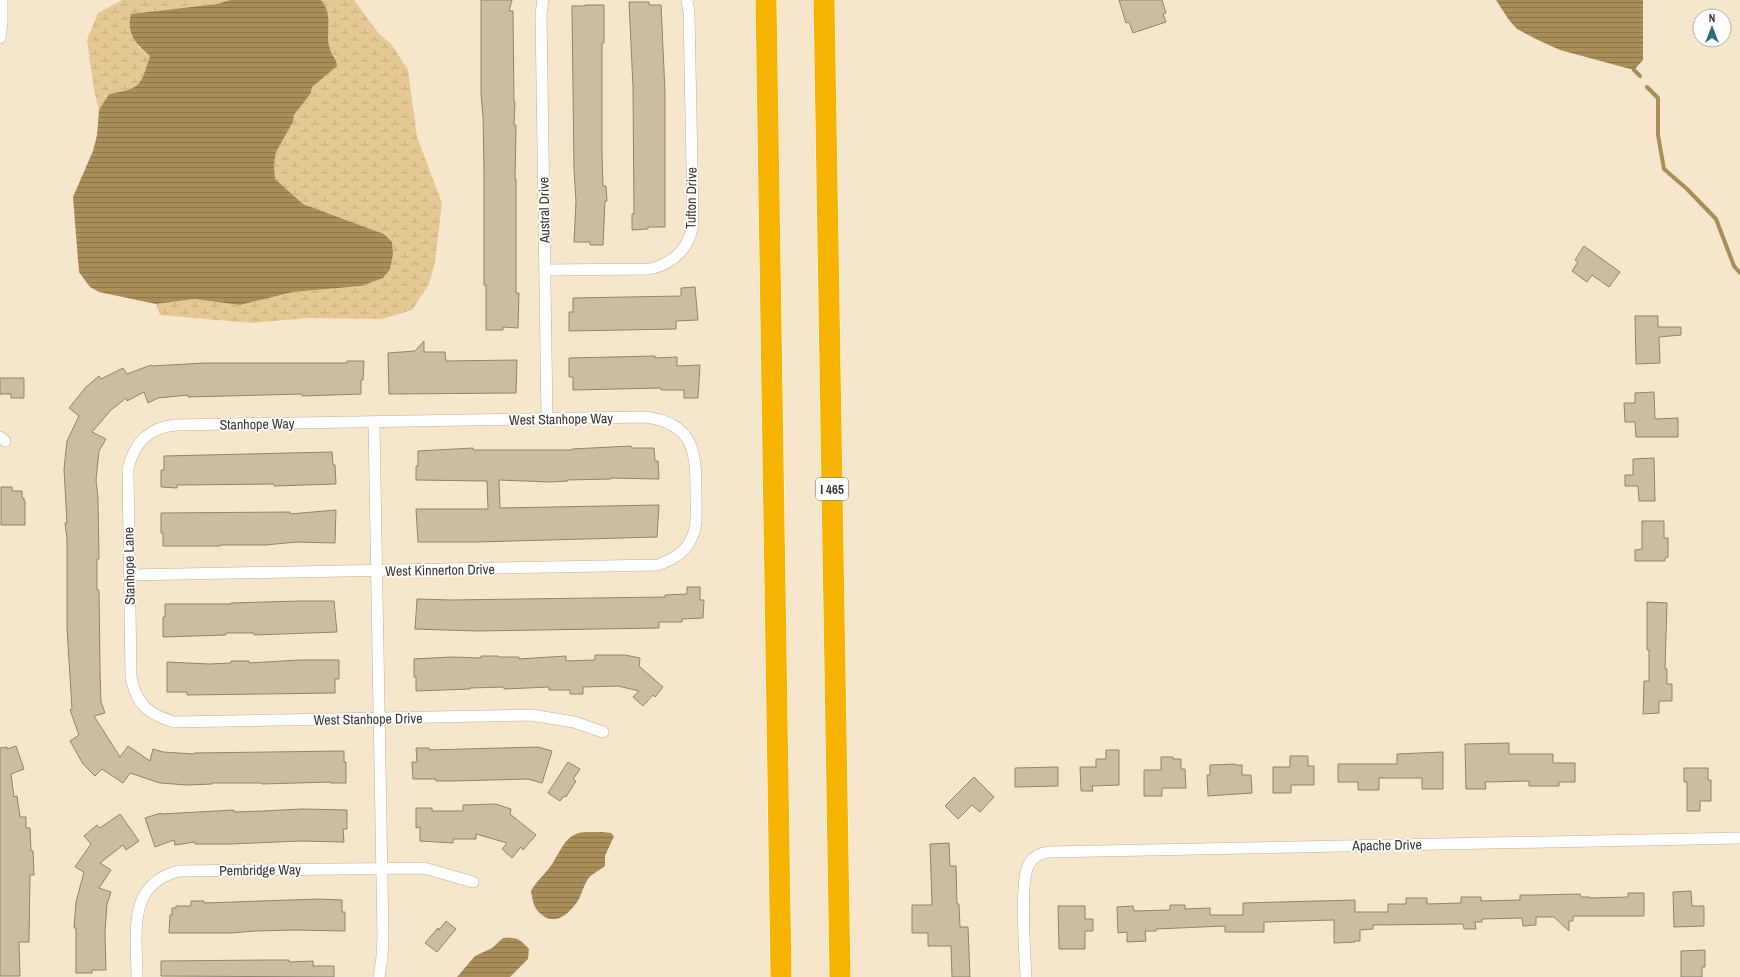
<svg xmlns="http://www.w3.org/2000/svg" width="1740" height="977" font-family="'Archivo Narrow',sans-serif">
<defs>
<pattern id="wetland-marsh" width="20" height="14" patternUnits="userSpaceOnUse"><rect width="20" height="14" fill="#e6c895"/><path d="M1 5h8M5 5V1M11 12h8M15 12V8" fill="none" stroke="#c6ac81"/></pattern>
<pattern id="water-rules" width="6" height="5" patternUnits="userSpaceOnUse"><rect width="6" height="5" fill="#aa8e59"/><path d="M0 2.5h6" fill="none" stroke="#8c754a"/></pattern>
</defs>
<rect width="100%" height="100%" fill="#f5e6cc"/>
<path fill="url(#wetland-marsh)" d="M 122,0 L 230,0 L 217,4 L 131,14 L 139,47 L 150,56 C 140,86 141,88 109,94 L 99,110 L 94,90 L 87,40 L 98,13 Z
M 321,0 L 354,0 L 379,34 L 391,44 L 408,70 L 417,137 L 442,203 L 435,262 L 429,284 L 412,310 L 382,319 L 308,318 L 252,323 L 160,315 L 156,304 L 194,299 L 240,305 L 293,292 L 361,286 L 384,234 L 303,204 L 275,179 L 274,165 L 276,152 L 293,122 L 294,115 L 311,93 L 312,87 L 336,58 C 334,56 331,53 330,50 C 323,36 336,16 321,0 Z"/>
<path fill="url(#water-rules)" d="M 230,0 L 321,0 C 335,16 324,33 330,49 C 332,57 336,56 337,66 L 312,87 L 311,93 L 294,115 L 293,122 L 276,152 L 274,165 L 275,179 L 303,204 L 384,234 L 392,242 L 393,254 L 390,269 L 383,278 L 361,286 L 293,292 L 240,305 L 194,299 L 156,304 L 99,292 L 90,287 L 79,272 L 73,197 L 93,151 L 97,135 L 99,110 L 109,94 C 141,88 140,87 150,56 C 136,44 126,33 131,14 L 217,4 Z
M 1496,0 L 1643,0 L 1643,60 L 1634,70 L 1560,50 L 1538,40 L 1517,29 L 1509,20 Z
M 601,832 L 611,833 L 614,836 L 605,856 L 605,866 C 600,870 590,875 588,879 C 584,885 582,892 579,899 C 572,910 559,925 545,917 C 534,910 533,903 531,891 C 536,882 543,876 550,867 C 557,858 564,838 576,834 C 583,831 594,833 601,832 Z
M 503,938 C 517,937 520,939 529,949 L 528,959 L 510,977 L 457,977 L 475,956 L 492,948 Z"/>
<g fill="none" stroke-linecap="round" stroke-linejoin="round">
<path stroke="#aa8e59" stroke-width="4" d="M 1634,70 L 1640,76
M 1647,87 L 1658,98 L 1658,135 L 1664,169 L 1687,189 L 1716,219 L 1734,266 L 1740,273"/>
</g>
<path fill="#cbbca4" stroke="#91836c" d="M 481,0 L 512,0 L 509,11 L 513,11 L 514,102 L 515,102 L 514,125 L 516,125 L 515,179 L 516,179 L 516,293 L 519,293 L 518,328 L 503,327 L 503,330 L 486,330 L 486,285 L 484,285 L 484,171 L 483,117 L 481,94 Z
M 1119,0 L 1162,0 L 1166,13 L 1163,14 L 1166,22 L 1133,33 L 1129,22 L 1126,23 Z
M 629,2 L 649,2 L 649,5 L 661,5 L 665,92 L 665,227 L 648,227 L 648,229 L 632,230 L 632,214 L 634,214 L 633,87 Z
M 585,5 L 604,5 L 604,43 L 602,43 L 602,155 L 603,186 L 606,186 L 607,201 L 605,201 L 603,245 L 590,245 L 590,242 L 574,242 L 576,202 L 574,170 L 572,6 L 585,6 Z
M 1584,246 L 1620,272 L 1609,287 L 1592,275 L 1587,282 L 1572,271 L 1578,262 L 1575,260 Z
M 695,287 L 698,320 L 676,321 L 676,329 L 569,331 L 569,312 L 573,312 L 573,298 L 681,296 L 681,288 Z
M 1635,316 L 1658,316 L 1658,327 L 1681,327 L 1681,335 L 1659,337 L 1660,363 L 1636,364 Z
M 424,341 L 424,352 L 445,352 L 446,361 L 517,360 L 516,393 L 389,394 L 388,353 L 415,351 Z
M 655,356 L 655,358 L 677,357 L 677,366 L 700,365 L 698,398 L 684,398 L 684,390 L 661,390 L 661,388 L 573,390 L 573,377 L 569,377 L 569,358 Z
M 347,361 L 364,361 L 363,380 L 361,380 L 361,394 L 302,396 L 302,394 L 188,397 L 188,395 L 158,398 L 148,403 L 144,392 L 127,401 L 126,398 L 111,410 L 92,432 L 106,439 L 99,451 L 96,480 L 98,498 L 99,559 L 97,559 L 97,590 L 99,590 L 100,671 L 101,702 L 105,713 L 94,716 L 120,757 L 128,746 L 150,761 L 153,749 L 163,752 L 194,754 L 194,753 L 344,751 L 344,762 L 346,762 L 346,783 L 330,783 L 330,782 L 262,784 L 262,783 L 212,783 L 212,784 L 187,785 L 160,783 L 130,773 L 123,783 L 102,769 L 95,776 L 83,764 L 70,741 L 79,735 L 70,710 L 72,709 L 67,628 L 67,539 L 65,523 L 67,523 L 64,469 L 67,441 L 79,416 L 69,408 L 86,387 L 99,376 L 101,379 L 123,368 L 127,374 L 151,365 L 152,366 L 204,363 L 347,363 Z
M 0,378 L 24,378 L 24,398 L 11,398 L 11,394 L 0,394 Z
M 1654,392 L 1655,419 L 1678,418 L 1678,437 L 1636,437 L 1635,422 L 1625,422 L 1624,403 L 1635,403 L 1635,393 Z
M 631,446 L 631,448 L 654,448 L 655,461 L 658,461 L 659,479 L 611,478 L 611,479 L 567,480 L 568,481 L 550,482 L 499,480 L 500,508 L 659,505 L 657,537 L 476,542 L 418,542 L 416,509 L 488,509 L 487,481 L 416,480 L 416,466 L 418,466 L 418,451 L 473,448 L 473,450 L 572,450 L 572,449 Z
M 332,452 L 333,465 L 335,465 L 336,484 L 274,486 L 274,484 L 177,485 L 177,488 L 161,487 L 161,470 L 164,470 L 164,456 Z
M 1654,458 L 1655,501 L 1639,501 L 1638,486 L 1625,486 L 1625,475 L 1633,475 L 1633,459 Z
M 1,487 L 12,487 L 12,491 L 22,491 L 22,498 L 24,498 L 24,501 L 25,501 L 25,525 L 1,525 Z
M 336,510 L 335,543 L 297,542 L 265,545 L 220,545 L 220,546 L 163,546 L 163,533 L 161,533 L 161,513 L 290,512 L 290,514 Z
M 1642,521 L 1664,521 L 1664,538 L 1668,538 L 1668,557 L 1665,558 L 1665,561 L 1635,561 L 1635,550 L 1642,549 Z
M 687,587 L 700,587 L 700,600 L 704,600 L 703,618 L 682,619 L 682,622 L 659,622 L 659,628 L 478,631 L 415,629 L 417,599 L 451,600 L 665,597 L 665,595 L 687,594 Z
M 299,601 L 334,601 L 337,632 L 254,635 L 254,633 L 226,633 L 226,635 L 163,637 L 163,617 L 165,617 L 165,604 L 231,604 L 231,603 Z
M 1647,602 L 1667,603 L 1665,669 L 1667,669 L 1667,684 L 1672,684 L 1672,701 L 1659,701 L 1659,713 L 1643,714 L 1644,681 L 1649,681 L 1649,650 L 1647,650 Z
M 595,655 L 625,655 L 640,658 L 639,666 L 663,687 L 655,697 L 653,695 L 643,706 L 633,697 L 639,691 L 618,686 L 583,687 L 583,694 L 570,694 L 570,690 L 549,690 L 549,687 L 504,689 L 504,687 L 470,688 L 470,689 L 416,691 L 416,677 L 414,677 L 414,659 L 451,657 L 481,658 L 481,656 L 498,656 L 498,657 L 519,657 L 519,659 L 566,656 L 566,661 L 595,660 Z
M 299,660 L 339,660 L 339,679 L 335,679 L 335,693 L 187,695 L 187,692 L 167,692 L 167,662 L 209,664 L 231,663 L 231,661 L 249,661 L 249,663 Z
M 1509,743 L 1509,754 L 1553,754 L 1553,763 L 1575,763 L 1575,782 L 1559,782 L 1559,786 L 1529,786 L 1529,781 L 1485,782 L 1486,789 L 1466,789 L 1465,744 Z
M 16,746 L 24,769 L 11,774 L 14,797 L 17,796 L 20,817 L 26,817 L 26,828 L 30,828 L 31,851 L 33,851 L 34,875 L 30,875 L 29,942 L 19,942 L 20,976 L 0,976 L 0,748 L 7,747 L 7,749 Z
M 538,747 L 552,751 L 542,783 L 528,779 L 453,781 L 436,781 L 436,779 L 413,779 L 412,762 L 417,762 L 416,748 L 429,748 L 429,750 Z
M 1106,750 L 1119,750 L 1119,785 L 1092,786 L 1093,791 L 1081,791 L 1080,767 L 1096,767 L 1096,759 L 1106,759 Z
M 1443,752 L 1443,789 L 1422,789 L 1422,778 L 1379,778 L 1379,790 L 1358,790 L 1358,782 L 1338,782 L 1338,764 L 1397,764 L 1397,754 Z
M 1290,756 L 1308,756 L 1308,766 L 1314,766 L 1314,785 L 1291,785 L 1291,793 L 1273,793 L 1273,767 L 1290,767 Z
M 1161,757 L 1173,757 L 1173,759 L 1181,759 L 1181,769 L 1185,769 L 1186,788 L 1162,788 L 1162,796 L 1144,796 L 1144,770 L 1161,770 Z
M 568,762 L 580,769 L 573,779 L 576,781 L 566,797 L 564,796 L 560,801 L 548,793 Z
M 1235,764 L 1235,765 L 1242,765 L 1242,775 L 1251,775 L 1252,793 L 1208,796 L 1207,775 L 1210,775 L 1210,765 Z
M 1058,767 L 1058,786 L 1015,787 L 1015,768 Z
M 1684,768 L 1708,768 L 1708,780 L 1711,780 L 1711,801 L 1700,801 L 1700,811 L 1687,811 L 1687,782 L 1684,782 Z
M 974,777 L 994,797 L 980,812 L 972,805 L 958,819 L 945,806 Z
M 496,804 L 511,809 L 510,814 L 536,835 L 523,850 L 521,847 L 512,858 L 502,849 L 507,843 L 476,834 L 476,839 L 453,839 L 453,843 L 420,841 L 420,827 L 416,828 L 416,808 L 432,808 L 432,811 L 463,811 L 463,805 Z
M 302,809 L 347,810 L 347,829 L 343,829 L 344,842 L 300,841 L 230,844 L 195,844 L 195,842 L 175,845 L 174,840 L 155,847 L 145,818 L 161,813 L 161,814 L 234,810 L 234,812 L 263,811 Z
M 120,814 L 139,841 L 126,850 L 123,845 L 100,863 L 111,870 L 99,888 L 111,892 L 107,904 L 105,932 L 106,970 L 92,970 L 92,973 L 76,973 L 76,928 L 74,928 L 76,902 L 84,872 L 75,867 L 91,844 L 84,836 L 97,825 L 100,828 Z
M 949,843 L 950,866 L 956,866 L 957,904 L 959,904 L 960,927 L 968,927 L 970,977 L 952,977 L 951,946 L 928,946 L 928,933 L 912,933 L 912,905 L 932,905 L 930,844 Z
M 1691,891 L 1692,906 L 1704,906 L 1704,926 L 1674,927 L 1673,892 Z
M 1628,893 L 1644,893 L 1644,916 L 1573,916 L 1573,921 L 1569,921 L 1569,931 L 1554,917 L 1536,917 L 1536,925 L 1523,926 L 1522,918 L 1482,919 L 1482,922 L 1475,922 L 1476,929 L 1464,929 L 1463,924 L 1373,925 L 1373,929 L 1360,930 L 1360,941 L 1355,941 L 1355,942 L 1334,943 L 1334,920 L 1264,922 L 1264,932 L 1225,932 L 1225,926 L 1156,929 L 1156,931 L 1145,931 L 1146,941 L 1127,942 L 1127,932 L 1118,933 L 1117,907 L 1133,906 L 1134,911 L 1170,910 L 1170,905 L 1185,905 L 1185,909 L 1210,908 L 1210,915 L 1243,915 L 1243,903 L 1355,900 L 1355,912 L 1388,912 L 1388,904 L 1406,904 L 1406,898 L 1427,898 L 1427,904 L 1461,903 L 1461,897 L 1481,897 L 1481,901 L 1520,900 L 1520,895 L 1535,895 L 1580,894 L 1581,897 L 1590,897 L 1590,898 L 1628,897 Z
M 319,899 L 342,900 L 342,912 L 345,912 L 345,931 L 295,930 L 255,931 L 231,933 L 169,933 L 170,915 L 172,915 L 172,908 L 176,908 L 176,906 L 191,906 L 191,901 L 204,901 L 204,903 Z
M 1058,906 L 1085,906 L 1085,919 L 1093,919 L 1093,931 L 1085,931 L 1085,949 L 1059,949 Z
M 446,921 L 456,929 L 437,952 L 425,943 L 438,928 L 439,930 Z
M 1705,950 L 1705,967 L 1702,967 L 1702,977 L 1681,977 L 1681,951 Z
M 268,960 L 289,960 L 289,962 L 313,961 L 313,966 L 334,966 L 334,977 L 161,976 L 161,961 Z"/>
<g fill="none" stroke-linecap="round" stroke-linejoin="round">
<g stroke="#beb098" stroke-width="12">
<path id="minor" d="M 543,0 L 541,14 L 547,419
M 0,38 L 2,23 L 2,0
M 545,270 L 650,269 C 675,263 692,246 693,219 L 689,13 L 687,0
M 374,422 L 383,937 L 382,957 L 379,977
M 0,437 L 5,441
M 129,575 L 658,565 C 670,560 682,555 689,543 C 698,529 696,514 696,498 C 696,456 697,423 645,417 L 175,425 C 148,428 134,443 128,469 L 131,678 C 137,705 148,714 174,722 L 531,715 L 574,722 L 603,732
M 137,977 C 137,934 126,884 179,871 L 424,868 L 473,882
M 1026,977 C 1025,954 1019,881 1029,864 C 1033,857 1041,853 1049,852 L 1740,838"/>
</g>
<g stroke="#fff" stroke-width="22">
<path id="motorway" d="M 766,0 L 781,977
M 824,0 L 840,977"/>
</g>
<use href="#minor" stroke="#fff" stroke-width="11"/>
<use href="#motorway" stroke="#f6b302" stroke-width="21"/>
</g>
<g text-anchor="middle" dominant-baseline="central" stroke-width="3.5" stroke-linejoin="round" paint-order="stroke">
<rect fill="#fff" stroke="#76726b" stroke-width="1" x="816" y="478" width="32" height="22" rx="3"/>
<g font-size="13" font-weight="bold" fill="#3c362c">
<text x="832" y="489">I 465</text>
</g>
<g font-size="14" fill="#3c362c" stroke="#fff">
<text transform="translate(691 198) rotate(-89)">Tufton Drive</text>
<text transform="translate(544 210) rotate(-91)">Austral Drive</text>
<text transform="translate(561 419) rotate(-1)">West Stanhope Way</text>
<text transform="translate(257 424) rotate(-1)">Stanhope Way</text>
<text transform="translate(129 566) rotate(-91)">Stanhope Lane</text>
<text transform="translate(440 570) rotate(-1)">West Kinnerton Drive</text>
<text transform="translate(368 719) rotate(-1)">West Stanhope Drive</text>
<text transform="translate(1387 845) rotate(-1)">Apache Drive</text>
<text transform="translate(260 870) rotate(-1)">Pembridge Way</text>
</g>
</g>
<g transform="translate(1712 28)"><circle r="19" fill="#ffffff" stroke="#b1afab"/>
<path d="M0-3L7 15L0 10L-7 15Z" fill="#316883"/>
<text y="-6" font-size="11" font-weight="bold" text-anchor="middle" fill="#3c362c">N</text>
</g>
</svg>
